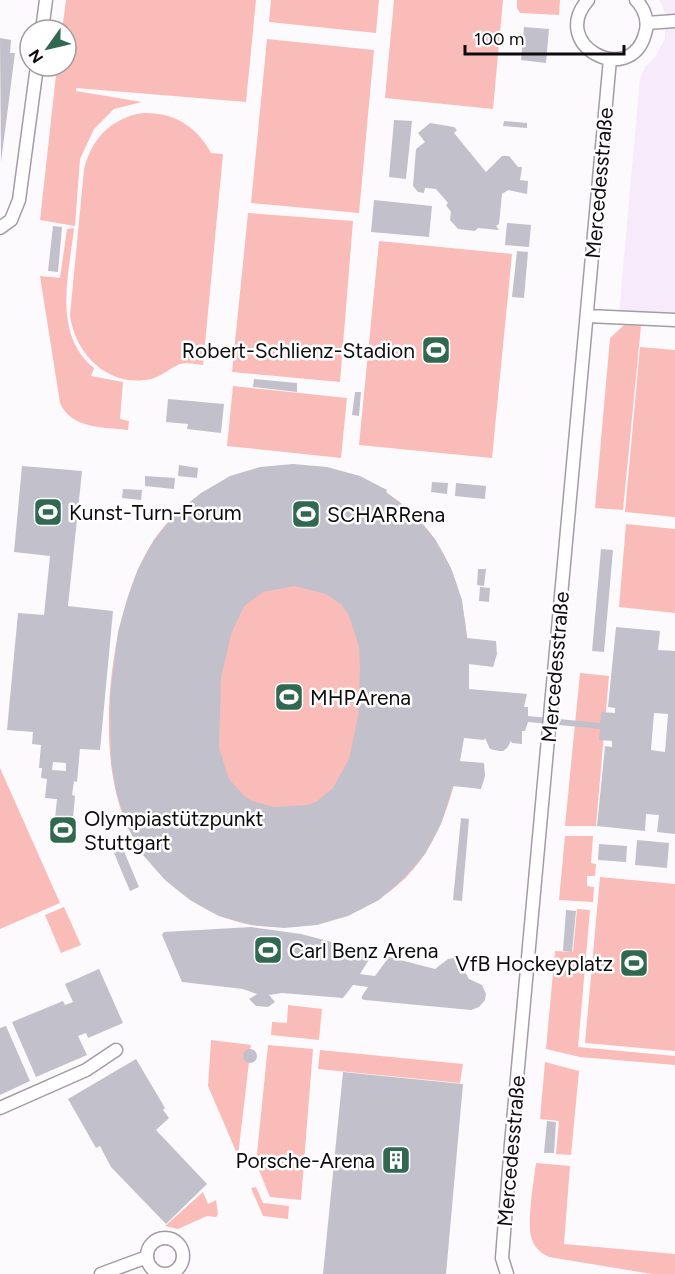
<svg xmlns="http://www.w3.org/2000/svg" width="675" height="1274" font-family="Figtree,sans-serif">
<rect width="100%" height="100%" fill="#fdfafe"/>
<path fill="#f7eafa" d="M 660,0 L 675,0 L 675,315 L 619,313 L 640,78 L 645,67 L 656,56 L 665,38 L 665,14 Z"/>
<path fill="#fabcb8" d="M 66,0 L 256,0 L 246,102 L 76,88 L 76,91 L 142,102 L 114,109 L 94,129 L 80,159 L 75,226 L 40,220 L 57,66 L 66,66 L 66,30 L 62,30 Z
M 271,0 L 379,0 L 376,33 L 269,22 Z
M 394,0 L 503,0 L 493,109 L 385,98 Z
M 517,0 L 560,0 L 559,15 L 520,13 L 517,8 Z
M 267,39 L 374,50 L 359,213 L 251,203 Z
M 143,113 C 173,112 197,126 211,153 L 223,154 L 203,365 C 197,364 186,362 180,364 C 170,368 162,376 151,379 C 109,388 75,355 70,315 L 84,170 C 91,139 111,118 143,113 Z
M 248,213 L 353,221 L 340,382 L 232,372 Z
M 74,228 C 69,275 52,334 94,368 L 91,376 L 123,382 L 120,419 L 129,421 L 128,430 C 104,427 71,429 60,403 L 40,276 L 60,278 L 67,229 Z
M 379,241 L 512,254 L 492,458 L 359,445 Z
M 624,325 L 641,326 L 623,510 L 595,508 L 610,338 Z
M 640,347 L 675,350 L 675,517 L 625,512 Z
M 233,386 L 347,398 L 341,458 L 227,446 Z
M 229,478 C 260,478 291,478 322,478 C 334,478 350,475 361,479 C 376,484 389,494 401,503 C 471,559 475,651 464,734 C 458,775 448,817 426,852 C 391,908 323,932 260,926 C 203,920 158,881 131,833 C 91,762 109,606 154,540 C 173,511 200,494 229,478 Z
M 626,524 L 675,529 L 675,613 L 619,607 Z
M 580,673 L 609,676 L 596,826 L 565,826 Z
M 0,768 L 60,903 L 0,929 Z
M 565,836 L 593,836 L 591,863 L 596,864 L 595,876 L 587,876 L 587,886 L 594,887 L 593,902 L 559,900 Z
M 600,877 L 675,884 L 675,1051 L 585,1043 Z
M 64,907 L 81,945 L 61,953 L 45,915 Z
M 577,909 L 590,910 L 578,1047 L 675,1056 L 675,1065 L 580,1057 L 546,1049 L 555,951 L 573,952 Z
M 288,1005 L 322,1009 L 319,1040 L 271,1035 L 272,1022 L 287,1023 Z
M 211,1040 L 251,1045 L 250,1049 L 245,1052 L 244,1056 L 249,1062 L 238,1156 L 208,1086 Z
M 268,1045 L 313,1049 L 301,1200 L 270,1197 L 256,1163 Z
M 320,1050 L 463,1064 L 460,1083 L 318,1069 Z
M 545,1062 L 579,1071 L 571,1155 L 556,1154 L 559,1121 L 540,1119 Z
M 536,1163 L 570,1166 L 564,1244 L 675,1254 L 675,1274 L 652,1274 L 549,1257 C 540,1253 533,1246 531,1236 C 527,1222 534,1180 536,1163 Z
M 256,1187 L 263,1203 L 289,1206 L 288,1219 L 263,1216 L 251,1188 Z
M 203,1192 L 208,1204 L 216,1200 L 218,1214 L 216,1217 L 207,1216 L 178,1229 L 165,1226 Z"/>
<path fill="#c1c0cb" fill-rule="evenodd" d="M 524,27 L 549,29 L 546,63 L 521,60 Z
M 0,38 L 11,40 L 10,53 L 15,53 L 1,162 Z
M 394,120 L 412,121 L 406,179 L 389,177 Z
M 504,121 L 527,123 L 527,128 L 503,126 Z
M 430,123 L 454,127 L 457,130 L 454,133 L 486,172 L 502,156 L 509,156 L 518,167 L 522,167 L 520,180 L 528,181 L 527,194 L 508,190 L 502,194 L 499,224 L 496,226 L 499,230 L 478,228 L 475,231 L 458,229 L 450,220 L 451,212 L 446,205 L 448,203 L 436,189 L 425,188 L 424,193 L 418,192 L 413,186 L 416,149 L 425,142 L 418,133 Z
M 374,200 L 432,206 L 429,237 L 371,232 Z
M 507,223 L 531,225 L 529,247 L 505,245 Z
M 53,226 L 62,227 L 58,272 L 48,271 Z
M 517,251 L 528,252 L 524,298 L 512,297 Z
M 254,379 L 297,383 L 297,392 L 253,387 Z
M 355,392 L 361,392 L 359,416 L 352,415 Z
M 168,399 L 224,404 L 221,433 L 187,429 L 188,424 L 166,422 Z
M 293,464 L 327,467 L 360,476 L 387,490 L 386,492 L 414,514 L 435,539 L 451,568 L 462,600 L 467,638 L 496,641 L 497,654 L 493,667 L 469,664 L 469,689 L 527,694 L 524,707 L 528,707 L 528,716 L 600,723 L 601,712 L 615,713 L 615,708 L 608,707 L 616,627 L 660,631 L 658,650 L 675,651 L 675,834 L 657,832 L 659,815 L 646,814 L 645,831 L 597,826 L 605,746 L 612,747 L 612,741 L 599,740 L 600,729 L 528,722 L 525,731 L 522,731 L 522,744 L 512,743 L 511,741 L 507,748 L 503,751 L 499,751 L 490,749 L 485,738 L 484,740 L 464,738 L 460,761 L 484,763 L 485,776 L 481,789 L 453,786 L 441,824 L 425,854 L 403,879 L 379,900 L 348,916 L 317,925 L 284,928 L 251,925 L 219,916 L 190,900 L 165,880 L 143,855 L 127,826 L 117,795 L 111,762 L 110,697 L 118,632 L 127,600 L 138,569 L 154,540 L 176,513 L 201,493 L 230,476 L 260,467 ZM 294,586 L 326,594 L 342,605 L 349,616 L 359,646 L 360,668 L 358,716 L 349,759 L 333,788 L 316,802 L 307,805 L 273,807 L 253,801 L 244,796 L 229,779 L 219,748 L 221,678 L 231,634 L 244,606 L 263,592 ZM 654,713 L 668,714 L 665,752 L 651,750 Z
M 179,465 L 198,468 L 197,478 L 178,476 Z
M 22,466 L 82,471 L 68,606 L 113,611 L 100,750 L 80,749 L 77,782 L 74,781 L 72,795 L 75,796 L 71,840 L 53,838 L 57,799 L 45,798 L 47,779 L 41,778 L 42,768 L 39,768 L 41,745 L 32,744 L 33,732 L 7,730 L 18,613 L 44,615 L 50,556 L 14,552 ZM 53,762 L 66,763 L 66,771 L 52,770 Z
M 145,476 L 175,478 L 174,489 L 145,486 Z
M 432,482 L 448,483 L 447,494 L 431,492 Z
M 456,483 L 486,486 L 485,499 L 455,496 Z
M 123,489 L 142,490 L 141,500 L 122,498 Z
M 601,549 L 613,550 L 604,652 L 592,651 Z
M 478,569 L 486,569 L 484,586 L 477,585 Z
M 480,587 L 490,588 L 489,602 L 479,601 Z
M 461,818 L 469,819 L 462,901 L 453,900 Z
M 637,840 L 669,843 L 667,868 L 635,865 Z
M 599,844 L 627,846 L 626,862 L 598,860 Z
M 123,849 L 139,887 L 130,891 L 114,853 Z
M 566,910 L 576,911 L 572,952 L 563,951 Z
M 251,927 L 301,934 L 371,952 L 372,955 L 360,974 L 375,976 L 389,957 L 435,969 L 448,959 L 454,958 L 460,963 L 469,979 L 482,985 L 486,994 L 485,1000 L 479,1007 L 471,1010 L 365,1000 L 362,999 L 362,996 L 368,987 L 353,985 L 343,998 L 282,993 L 269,995 L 275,1002 L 268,1007 L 256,1006 L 249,999 L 257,994 L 243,989 L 182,982 L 162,935 L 164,932 Z
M 99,969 L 123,1023 L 88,1038 L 86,1033 L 78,1036 L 87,1055 L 36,1077 L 12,1022 L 63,1001 L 65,1005 L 73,1002 L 65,984 Z
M 6,1026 L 30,1081 L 0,1095 L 0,1028 Z
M243 1056a7 7 0 1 1 14 0a7 7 0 1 1-14 0Z
M 136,1059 L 165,1108 L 163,1110 L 169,1118 L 156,1130 L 207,1184 L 166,1224 L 111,1167 L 100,1146 L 96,1148 L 68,1099 Z
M 343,1072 L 463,1084 L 446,1274 L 323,1274 Z
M 547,1121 L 556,1122 L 554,1153 L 544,1153 Z"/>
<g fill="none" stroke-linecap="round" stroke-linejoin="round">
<g stroke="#a39ca5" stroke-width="15">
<path id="street" d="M 588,0 C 548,45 630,88 645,34 C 649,22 645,9 636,0
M 647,23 L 675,21
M 42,30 L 46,0
M 0,228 L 11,220 L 19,200 L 37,66
M 587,316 L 675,320
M 0,1108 L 86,1070 L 116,1050
M147 1256a18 18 0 1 1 36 0a18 18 0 1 1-36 0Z
M 101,1274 L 147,1257
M 507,1274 L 502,1258 L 511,1144 L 610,59"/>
</g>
<use href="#street" stroke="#fff" stroke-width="12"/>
</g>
<defs>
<g id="stadium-square" transform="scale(1.5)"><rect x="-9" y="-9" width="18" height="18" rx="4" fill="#316850" stroke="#fff"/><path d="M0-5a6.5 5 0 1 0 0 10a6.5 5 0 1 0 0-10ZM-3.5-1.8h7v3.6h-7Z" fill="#fff"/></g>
<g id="building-square" transform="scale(1.5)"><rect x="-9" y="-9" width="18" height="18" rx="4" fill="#316850" stroke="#fff"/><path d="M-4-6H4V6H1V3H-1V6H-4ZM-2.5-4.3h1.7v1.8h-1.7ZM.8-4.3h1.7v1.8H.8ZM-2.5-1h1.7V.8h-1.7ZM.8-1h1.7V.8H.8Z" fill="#fff"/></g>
</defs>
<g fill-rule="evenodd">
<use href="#stadium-square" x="436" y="350"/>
<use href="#stadium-square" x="48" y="512"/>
<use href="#stadium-square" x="306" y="514"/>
<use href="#stadium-square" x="289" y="697"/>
<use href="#stadium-square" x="63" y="830"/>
<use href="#stadium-square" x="268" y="950"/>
<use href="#stadium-square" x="634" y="963"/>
<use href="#building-square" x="396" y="1160"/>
</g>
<g text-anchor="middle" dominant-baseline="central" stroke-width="5" stroke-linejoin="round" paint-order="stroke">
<g font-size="21" fill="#0e0b0e" stroke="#fff">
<text transform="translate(599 183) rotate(-85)">Mercedesstraße</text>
<text transform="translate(555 667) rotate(-85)">Mercedesstraße</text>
<text transform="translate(511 1151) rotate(-85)">Mercedesstraße</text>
</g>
<g font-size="21" fill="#0e0b0e" stroke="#fff" text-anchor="start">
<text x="415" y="350" text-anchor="end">Robert-Schlienz-Stadion</text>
<text x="69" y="512">Kunst-Turn-Forum</text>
<text x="327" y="514">SCHARRena</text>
<text x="310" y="697">MHPArena</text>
<text x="84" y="818">Olympiastützpunkt<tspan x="84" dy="24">Stuttgart</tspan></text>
<text x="289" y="950">Carl Benz Arena</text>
<text x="613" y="963" text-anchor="end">VfB Hockeyplatz</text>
<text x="375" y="1160" text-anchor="end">Porsche-Arena</text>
</g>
</g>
<g transform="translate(48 48) rotate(236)"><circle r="28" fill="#ffffff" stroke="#9f9d9f" stroke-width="1.5"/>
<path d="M0-4.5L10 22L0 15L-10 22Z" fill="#316850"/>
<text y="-9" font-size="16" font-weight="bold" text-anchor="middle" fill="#0e0b0e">N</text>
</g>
<path d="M465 45v9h159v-9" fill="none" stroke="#0e0b0e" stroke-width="3"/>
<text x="474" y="45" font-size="18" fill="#0e0b0e" stroke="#ffffff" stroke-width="4.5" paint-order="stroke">100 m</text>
</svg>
